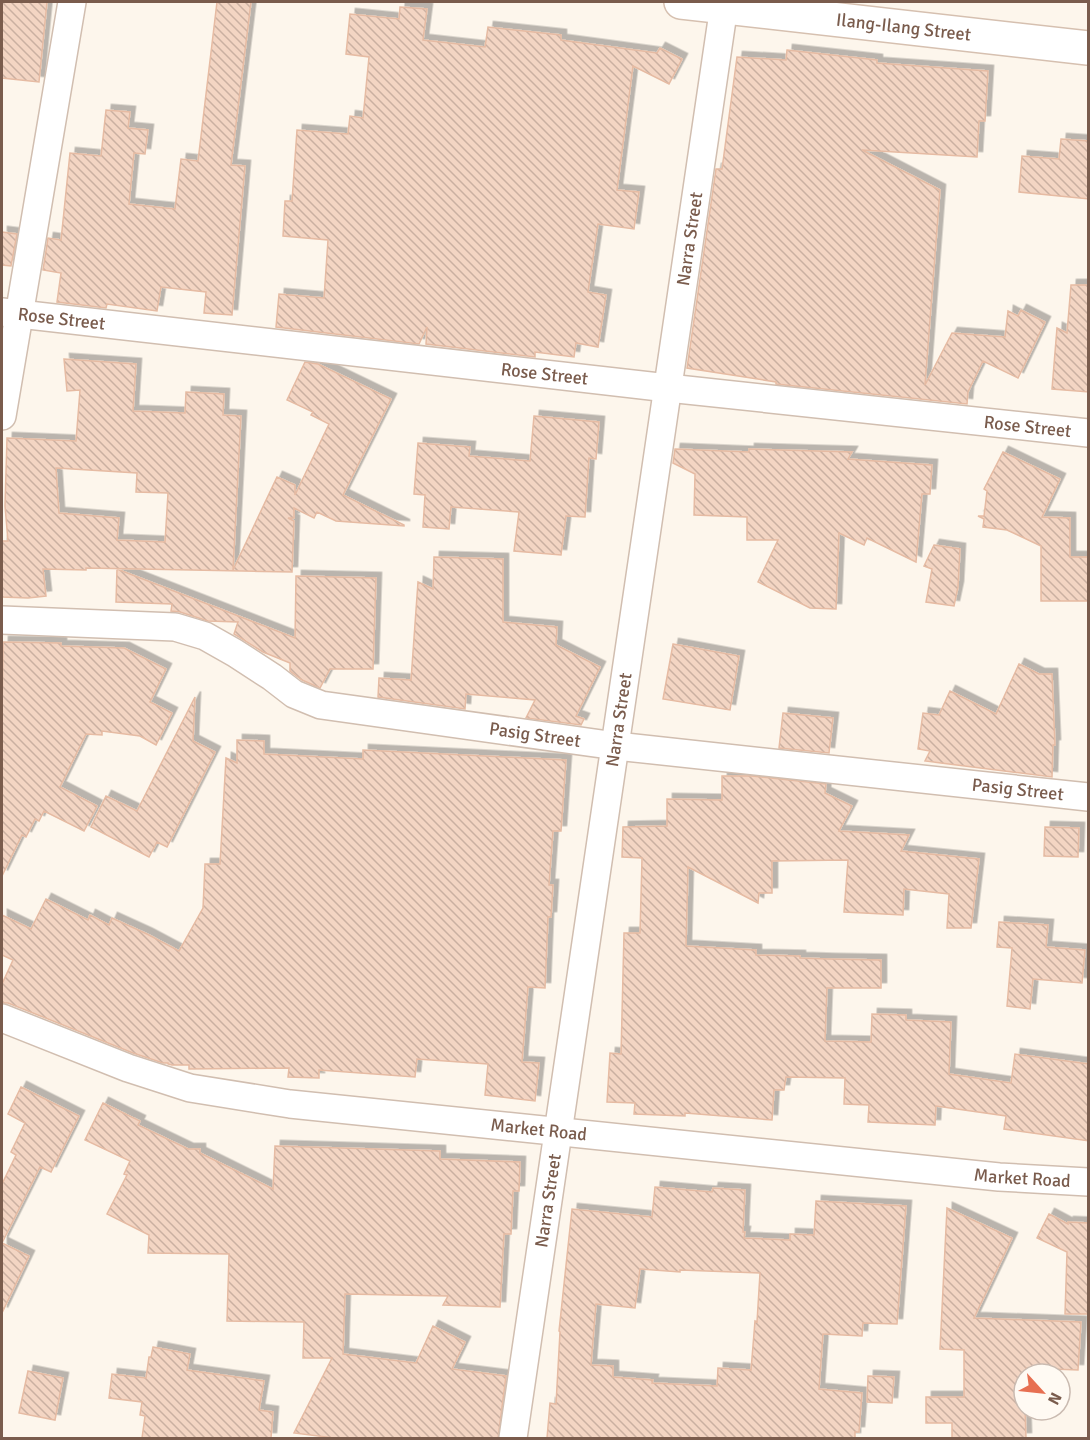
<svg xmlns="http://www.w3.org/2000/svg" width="1090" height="1440" font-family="Signika,sans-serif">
<defs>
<pattern id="building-back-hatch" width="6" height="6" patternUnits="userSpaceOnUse" patternTransform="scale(1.5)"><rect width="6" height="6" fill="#f3d5c3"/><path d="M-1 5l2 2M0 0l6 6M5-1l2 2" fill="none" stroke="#cab0a1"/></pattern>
<filter id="shadow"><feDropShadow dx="5.5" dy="-5.5" stdDeviation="0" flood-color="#0004"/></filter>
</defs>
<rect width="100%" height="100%" fill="#fdf6ec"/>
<path fill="url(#building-back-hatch)" stroke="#e6bba3" stroke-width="1.5" fill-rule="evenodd" filter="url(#shadow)" d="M 2,2 L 47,2 L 39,82 L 2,78 Z
M 217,2 L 251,2 L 231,165 L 245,166 L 232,315 L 204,313 L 206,292 L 161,287 L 157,311 L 107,304 L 106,308 L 57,302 L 61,273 L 43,270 L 48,238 L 61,240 L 70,153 L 101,156 L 106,110 L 130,112 L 128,128 L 148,130 L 145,154 L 134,153 L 129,204 L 175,209 L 181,159 L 198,161 Z
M 400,7 L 427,9 L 423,40 L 485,47 L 488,27 L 561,35 L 561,40 L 657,53 L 660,48 L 682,59 L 669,84 L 633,66 L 617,190 L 639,192 L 634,229 L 598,224 L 588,292 L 606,295 L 598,347 L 576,343 L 574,357 L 535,352 L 535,357 L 426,344 L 427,327 L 419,344 L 276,327 L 279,294 L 324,298 L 328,240 L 283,236 L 285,201 L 292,201 L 297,130 L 348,134 L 350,116 L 363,118 L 369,57 L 346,54 L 350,14 L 399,19 Z
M 787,50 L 877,60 L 877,63 L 988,71 L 985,121 L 979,121 L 977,157 L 862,150 L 940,190 L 925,385 L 952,333 L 1005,337 L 1008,311 L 1018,316 L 1021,310 L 1045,322 L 1018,378 L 983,361 L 968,392 L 967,404 L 776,384 L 776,382 L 687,368 L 716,169 L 722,169 L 737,57 L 786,60 Z
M 1061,139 L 1089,141 L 1089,199 L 1019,192 L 1022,156 L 1059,159 Z
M 2,232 L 17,234 L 11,266 L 2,265 Z
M 1071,285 L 1089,285 L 1089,392 L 1052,389 L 1057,328 L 1067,333 Z
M 64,359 L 136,364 L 133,411 L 185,413 L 186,392 L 224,394 L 223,415 L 241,416 L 233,570 L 277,477 L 295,485 L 295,495 L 329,424 L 311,415 L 313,412 L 287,400 L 305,362 L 318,364 L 391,399 L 343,495 L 404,525 L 404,526 L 336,521 L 317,512 L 314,518 L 294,508 L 294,518 L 288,518 L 294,521 L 292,572 L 86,568 L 86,570 L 43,569 L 46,596 L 28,598 L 2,597 L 2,541 L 8,541 L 5,506 L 7,438 L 76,441 L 80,390 L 67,391 ZM 56,468 L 137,473 L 136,492 L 168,493 L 165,542 L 117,540 L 119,518 L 59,513 Z
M 534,416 L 599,422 L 596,459 L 589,458 L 585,517 L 566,516 L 561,555 L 514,551 L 519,512 L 451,507 L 449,529 L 423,527 L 425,495 L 414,494 L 418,443 L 470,447 L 469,456 L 530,461 Z
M 675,449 L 749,452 L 749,449 L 852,452 L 848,459 L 932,465 L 930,494 L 922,494 L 916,562 L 867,538 L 864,545 L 839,533 L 836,609 L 810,608 L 758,582 L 778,540 L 747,540 L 747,517 L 694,515 L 695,474 L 673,463 Z
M 1003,452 L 1060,479 L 1042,517 L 1070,518 L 1070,557 L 1089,557 L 1089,601 L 1041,601 L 1041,546 L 1007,530 L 983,527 L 984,519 L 978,516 L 984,516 L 987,491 L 984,489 Z
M 934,545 L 960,549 L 958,587 L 954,606 L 926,602 L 932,569 L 924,566 Z
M 434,557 L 503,559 L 503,622 L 557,627 L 556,645 L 600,667 L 576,716 L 584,719 L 581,725 L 526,718 L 535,700 L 466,694 L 465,709 L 378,697 L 379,678 L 411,680 L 418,582 L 433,589 Z
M 117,569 L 295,638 L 296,576 L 376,578 L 373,669 L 330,669 L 320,688 L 302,680 L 290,671 L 290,663 L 263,652 L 234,634 L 238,622 L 208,621 L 180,612 L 171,611 L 172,604 L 116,602 Z
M 3,642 L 61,643 L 61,646 L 124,648 L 166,669 L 150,702 L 172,713 L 156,745 L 140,736 L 102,731 L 102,735 L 86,734 L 60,787 L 97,806 L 84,831 L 44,811 L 39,821 L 35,819 L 26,837 L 22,835 L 2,876 L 2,716 Z
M 673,644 L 739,656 L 730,710 L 663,699 Z
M 1019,664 L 1039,674 L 1052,674 L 1055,745 L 1053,745 L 1052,777 L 925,761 L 930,751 L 918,749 L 923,713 L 939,715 L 950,691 L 996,714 Z
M 195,697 L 193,741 L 215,752 L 167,847 L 157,842 L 149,857 L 91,827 L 106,796 L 137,811 Z
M 783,713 L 833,718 L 829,753 L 779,748 Z
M 237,740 L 264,741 L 264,754 L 363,759 L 363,750 L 566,760 L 561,831 L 553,831 L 549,885 L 553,885 L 551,917 L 548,917 L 545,988 L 528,987 L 522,1062 L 539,1063 L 535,1101 L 485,1095 L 488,1064 L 417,1059 L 415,1077 L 319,1070 L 319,1078 L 288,1077 L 289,1068 L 189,1069 L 189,1065 L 172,1065 L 168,1064 L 168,1063 L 163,1063 L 133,1053 L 8,1003 L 2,1003 L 2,984 L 13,960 L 2,955 L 2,915 L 31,929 L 46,899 L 88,920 L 90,915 L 109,925 L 112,918 L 147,934 L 179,951 L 203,908 L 205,864 L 220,864 L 226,758 L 237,763 Z
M 722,776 L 752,776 L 826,784 L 825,793 L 852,806 L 839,831 L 909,835 L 901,851 L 979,859 L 971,928 L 947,928 L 949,894 L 904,889 L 903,915 L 844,912 L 848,860 L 772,861 L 772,893 L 759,893 L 758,903 L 688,867 L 686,946 L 756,950 L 756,955 L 800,956 L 800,958 L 828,959 L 881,960 L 881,988 L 827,988 L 825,1041 L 871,1042 L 872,1014 L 906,1015 L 906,1020 L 951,1022 L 949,1074 L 1011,1083 L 1015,1054 L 1089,1064 L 1089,1141 L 1004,1129 L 1006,1116 L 936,1106 L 935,1125 L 868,1122 L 869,1105 L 844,1104 L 845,1078 L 786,1077 L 784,1090 L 774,1090 L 772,1120 L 685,1113 L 685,1116 L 634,1114 L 635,1103 L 607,1102 L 610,1053 L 621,1054 L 624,933 L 640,933 L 642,858 L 622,857 L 623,827 L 667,826 L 667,799 L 722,800 Z
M 1045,827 L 1079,828 L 1078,857 L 1044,856 Z
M 999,922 L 1048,925 L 1046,947 L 1085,950 L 1082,983 L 1033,979 L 1030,1009 L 1007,1006 L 1012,948 L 997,947 Z
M 21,1087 L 79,1116 L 51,1172 L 40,1167 L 2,1243 L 2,1184 L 16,1155 L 11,1152 L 25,1123 L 8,1114 Z
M 103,1103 L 140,1121 L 138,1125 L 188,1149 L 200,1149 L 200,1153 L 273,1189 L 275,1146 L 440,1151 L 440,1159 L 520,1162 L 519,1191 L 513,1191 L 511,1234 L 504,1234 L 500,1307 L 443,1305 L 448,1296 L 345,1294 L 343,1354 L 416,1363 L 433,1326 L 465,1342 L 452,1369 L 506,1376 L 498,1438 L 334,1438 L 294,1433 L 332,1358 L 303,1358 L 304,1322 L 227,1321 L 229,1254 L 148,1253 L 149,1235 L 107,1214 L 127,1175 L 124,1174 L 130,1161 L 85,1140 Z
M 655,1187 L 712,1192 L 713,1188 L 745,1190 L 743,1232 L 745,1232 L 744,1238 L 790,1240 L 790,1234 L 814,1235 L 816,1201 L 906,1206 L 897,1324 L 863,1323 L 862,1336 L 823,1334 L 819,1389 L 862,1393 L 859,1432 L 855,1432 L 855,1438 L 547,1438 L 550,1403 L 556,1404 L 560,1332 L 559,1331 L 572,1209 L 652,1217 ZM 640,1269 L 680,1272 L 680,1270 L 760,1273 L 757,1322 L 755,1321 L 751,1370 L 718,1368 L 717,1386 L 652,1383 L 653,1380 L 613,1377 L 613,1366 L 591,1365 L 596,1304 L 635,1308 Z
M 947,1208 L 1012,1238 L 974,1318 L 1081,1322 L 1078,1370 L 1026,1368 L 1026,1374 L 1024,1374 L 1026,1438 L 952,1438 L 952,1423 L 926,1423 L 926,1397 L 964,1397 L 964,1350 L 940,1349 Z
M 1049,1214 L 1068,1224 L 1068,1222 L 1089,1223 L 1089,1314 L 1065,1314 L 1067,1252 L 1037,1238 Z
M 2,1243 L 29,1256 L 2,1313 Z
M 153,1347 L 190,1354 L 187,1370 L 264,1381 L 259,1410 L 273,1412 L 271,1438 L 142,1438 L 145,1416 L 140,1415 L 142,1402 L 109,1398 L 112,1374 L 146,1378 L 149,1357 L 151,1357 Z
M 28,1371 L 63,1378 L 55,1420 L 19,1413 Z
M 868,1376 L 894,1377 L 892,1403 L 867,1402 Z"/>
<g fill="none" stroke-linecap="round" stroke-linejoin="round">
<g stroke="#d1beb0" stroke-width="30">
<g id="street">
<path id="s1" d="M 2,312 L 668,388 L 1088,433"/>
<path d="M 2,416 L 72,2"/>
<path id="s2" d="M 2,620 L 175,627 L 205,636 L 235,653 L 272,677 L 294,694 L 321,705 L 616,746 L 1088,797"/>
<path id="s3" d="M 2,1018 L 128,1068 L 190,1088 L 290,1104 L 999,1177 L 1088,1182"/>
<path id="s4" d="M 513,1438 L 724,6"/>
</g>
</g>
<g stroke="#d6c0b0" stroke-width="36">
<g id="secondary">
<path id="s5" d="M 681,2 L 1088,48"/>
</g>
</g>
<use href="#street" stroke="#fff" stroke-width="27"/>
<use href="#secondary" stroke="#fff" stroke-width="33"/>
</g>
<g text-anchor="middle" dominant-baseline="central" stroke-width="4.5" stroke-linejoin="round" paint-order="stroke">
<g font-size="18" fill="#7a5c4d" stroke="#fffaf3">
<text stroke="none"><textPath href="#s5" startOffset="224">Ilang-Ilang Street</textPath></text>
<text stroke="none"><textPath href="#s4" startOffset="1212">Narra Street</textPath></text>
<text stroke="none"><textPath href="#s1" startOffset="60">Rose Street</textPath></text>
<text stroke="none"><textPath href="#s1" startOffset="546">Rose Street</textPath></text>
<text stroke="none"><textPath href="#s1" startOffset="1032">Rose Street</textPath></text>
<text stroke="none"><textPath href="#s4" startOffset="726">Narra Street</textPath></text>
<text stroke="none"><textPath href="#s2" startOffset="556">Pasig Street</textPath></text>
<text stroke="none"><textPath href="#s2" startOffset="1042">Pasig Street</textPath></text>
<text stroke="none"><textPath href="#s3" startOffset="552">Market Road</textPath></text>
<text stroke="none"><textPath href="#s3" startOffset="1038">Market Road</textPath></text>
<text stroke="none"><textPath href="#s4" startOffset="240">Narra Street</textPath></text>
</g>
</g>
<rect width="1090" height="1440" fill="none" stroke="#7a5c4d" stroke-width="6"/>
<g transform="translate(1042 1392) rotate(117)"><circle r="28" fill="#fffaf3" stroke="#cabbb1" stroke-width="1.5"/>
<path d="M0-4.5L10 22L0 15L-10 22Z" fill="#e76f51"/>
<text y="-9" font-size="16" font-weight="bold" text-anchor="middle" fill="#7a5c4d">N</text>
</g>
</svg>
